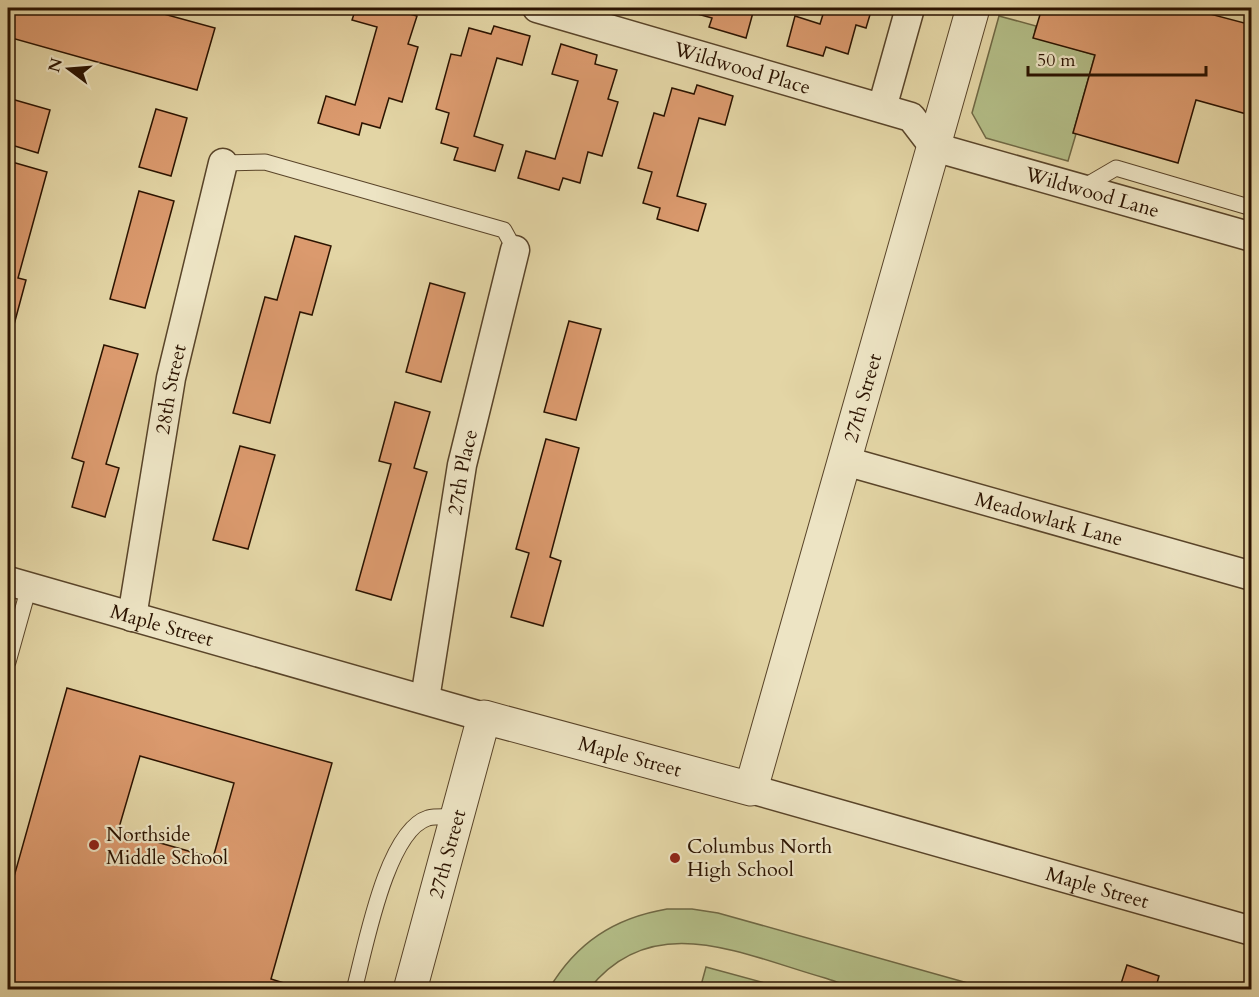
<svg xmlns="http://www.w3.org/2000/svg" width="1259" height="997" font-family="Cardo,serif">
<rect width="100%" height="100%" fill="#e3d5a5"/>
<filter id="stains"><feTurbulence type="fractalNoise" baseFrequency=".00333" numOctaves="4"/><feColorMatrix values="0 0 0 0 .2 0 0 0 0 .09 0 0 0 0 .02 0 0 0 .5 -.17"/></filter>
<radialGradient id="worn" r=".72"><stop offset=".6" stop-color="#630" stop-opacity="0"/><stop offset="1" stop-color="#630" stop-opacity=".3"/></radialGradient>
<path fill="#b3bd87" stroke="#6f6844" stroke-width="1.5" d="M 999,16 L 1036,26 L 1034,37 L 1095,55 L 1073,133 L 1076,134 L 1068,161 L 986,138 L 972,113 Z
M 667,909 L 692,909 L 718,913 L 989,989 C 948,990 905,994 865,990 C 852,988 838,982 825,978 C 743,955 653,908 589,989 L 549,989 C 576,943 614,918 667,909 Z
M 706,967 L 787,989 L 700,989 Z"/>
<path fill="#db9a6e" stroke="#2b1300" stroke-width="1.5" fill-rule="evenodd" d="M 8,8 L 142,8 L 215,28 L 197,90 L 8,37 Z
M 356,8 L 395,8 L 395,10 L 417,16 L 408,44 L 418,47 L 402,102 L 389,98 L 380,128 L 362,123 L 359,135 L 318,123 L 326,96 L 355,105 L 377,27 L 352,20 Z
M 691,8 L 751,8 L 754,9 L 746,38 L 709,27 L 712,18 L 690,12 Z
M 825,8 L 872,8 L 866,28 L 856,25 L 848,54 L 826,47 L 823,56 L 787,46 L 795,16 L 820,24 Z
M 1042,8 L 1205,8 L 1206,13 L 1252,25 L 1250,115 L 1196,100 L 1178,163 L 1073,133 L 1095,55 L 1033,38 Z
M 494,26 L 530,36 L 522,65 L 497,58 L 474,136 L 503,145 L 495,171 L 454,160 L 458,148 L 441,143 L 449,113 L 436,109 L 451,54 L 461,56 L 469,28 L 491,34 Z
M 561,44 L 597,55 L 595,64 L 617,70 L 608,99 L 618,102 L 602,156 L 588,152 L 580,183 L 563,178 L 559,190 L 518,178 L 526,151 L 555,159 L 578,81 L 552,74 Z
M 697,85 L 733,96 L 725,125 L 699,118 L 677,196 L 706,204 L 698,231 L 657,219 L 660,208 L 643,203 L 652,172 L 638,168 L 654,113 L 664,116 L 672,88 L 694,94 Z
M 8,98 L 50,110 L 38,153 L 8,144 Z
M 156,109 L 187,118 L 171,176 L 139,167 Z
M 12,162 L 47,172 L 18,278 L 26,280 L 8,347 L 8,177 Z
M 139,191 L 174,201 L 145,308 L 110,299 Z
M 295,236 L 331,246 L 312,315 L 300,312 L 270,423 L 233,413 L 265,297 L 277,300 Z
M 430,283 L 465,293 L 441,382 L 406,372 Z
M 569,321 L 601,329 L 576,420 L 544,412 Z
M 104,345 L 138,354 L 106,464 L 119,468 L 105,517 L 72,507 L 84,462 L 72,458 Z
M 395,402 L 430,412 L 414,468 L 427,472 L 391,600 L 356,590 L 391,464 L 379,461 Z
M 546,439 L 579,448 L 550,557 L 561,561 L 543,626 L 511,617 L 529,553 L 516,549 Z
M 240,446 L 275,455 L 248,549 L 213,540 Z
M 67,688 L 332,763 L 271,979 L 284,983 L 283,990 L 8,990 L 8,898 ZM 140,756 L 234,783 L 213,858 L 118,831 Z
M 1127,965 L 1159,976 L 1155,990 L 1119,990 Z"/>
<g fill="none" stroke-linecap="round" stroke-linejoin="round">
<g stroke="#594429" stroke-width="17">
<path id="service" d="M 223,163 L 265,162 L 504,230 L 515,250
M 1080,189 L 1116,168 L 1252,208
M 8,662 L 29,587
M 354,990 C 365,950 386,831 428,818 C 436,816 448,817 457,817"/>
</g>
<g stroke="#594429" stroke-width="31">
<g id="minor">
<path id="s1" d="M 537,8 L 911,117 L 934,147 L 1252,237"/>
<path d="M 882,108 L 910,8"/>
<path id="s2" d="M 845,461 L 1252,576"/>
<path id="s3" d="M 8,581 L 484,717"/>
<path id="s4" d="M 132,617 L 171,378 L 223,163"/>
<path id="s5" d="M 425,699 L 462,465 L 515,250"/>
<path id="s6" d="M 751,789 L 1252,931"/>
</g>
</g>
<g stroke="#594429" stroke-width="35">
<g id="tertiary">
<path id="s7" d="M 410,990 L 484,717 L 751,789 L 973,8"/>
</g>
</g>
<use href="#service" stroke="#ede4c4" stroke-width="15"/>
<use href="#minor" stroke="#ede4c4" stroke-width="28"/>
<use href="#tertiary" stroke="#ede4c4" stroke-width="33"/>
</g>
<g fill="#8f2418" stroke="#ede4c4" stroke-width="2">
<circle cx="94" cy="845" r="6"/>
<circle cx="675" cy="858" r="6"/>
</g>
<g text-anchor="middle" dominant-baseline="central" stroke-width="4.5" stroke-linejoin="round" paint-order="stroke">
<g font-size="20" fill="#2b1300" stroke="#ede4c4">
<text stroke="none"><textPath href="#s1" startOffset="214">Wildwood Place</textPath></text>
<text stroke="none"><textPath href="#s1" startOffset="592">Wildwood Lane</textPath></text>
<text stroke="none"><textPath href="#s4" startOffset="231">28th Street</textPath></text>
<text stroke="none"><textPath href="#s7" startOffset="966">27th Street</textPath></text>
<text stroke="none"><textPath href="#s5" startOffset="230">27th Place</textPath></text>
<text stroke="none"><textPath href="#s2" startOffset="212">Meadowlark Lane</textPath></text>
<text stroke="none"><textPath href="#s3" startOffset="160">Maple Street</textPath></text>
<text stroke="none"><textPath href="#s7" startOffset="434">Maple Street</textPath></text>
<text stroke="none"><textPath href="#s7" startOffset="141">27th Street</textPath></text>
<text stroke="none"><textPath href="#s6" startOffset="360">Maple Street</textPath></text>
</g>
<g font-size="20" fill="#2b1300" stroke="#ede4c4" text-anchor="start">
<text x="106" y="834">Northside<tspan x="106" dy="23">Middle School</tspan></text>
<text x="687" y="846">Columbus North<tspan x="687" dy="23">High School</tspan></text>
</g>
</g>
<rect width="1259" height="997" fill="none" stroke="#e3d5a5" stroke-width="30"/>
<rect x="9" y="9" width="1241" height="979" fill="none" stroke="#2b1300" stroke-width="3"/>
<rect x="15" y="15" width="1229" height="967" fill="none" stroke="#2b1300" stroke-width="1.5"/>
<g transform="translate(69 69) rotate(286)" stroke="#ede4c4" stroke-width="4.5" paint-order="stroke">
<path d="M0-4.5L10 22L0 15L-10 22Z" fill="#2b1300"/>
<text y="-9" font-size="16" font-weight="bold" text-anchor="middle" fill="#2b1300">N</text>
</g>
<path d="M1028 66v9h178v-9" fill="none" stroke="#2b1300" stroke-width="3"/>
<text x="1037" y="66" font-size="18" fill="#2b1300" stroke="#ede4c4" stroke-width="4.5" paint-order="stroke">50 m</text>
<rect width="100%" height="100%" filter="url(#stains)"/>
<rect width="100%" height="100%" fill="url(#worn)"/>
</svg>
